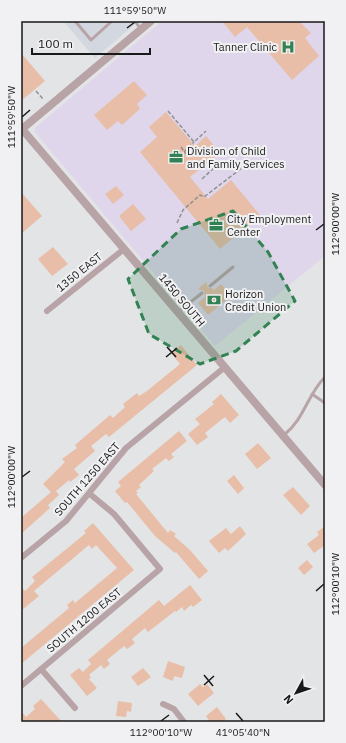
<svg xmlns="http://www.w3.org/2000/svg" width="346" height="743" font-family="'IBM Plex Sans',sans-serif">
<rect width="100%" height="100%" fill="#e3e4e6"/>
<path fill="#dfd6eb" d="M 162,21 L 325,21 L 325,256 L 215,346 L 34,131 L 36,127 Z"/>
<path fill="#d3d7df" d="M 63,21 L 139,21 L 95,58 Z"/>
<path fill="#e8bea8" d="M 222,21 L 299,21 L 311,33 L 305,38 L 319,56 L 292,80 L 247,27 L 235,37 Z
M 21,53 L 45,81 L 21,101 Z
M 134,81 L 147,95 L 137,104 L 140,109 L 122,125 L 118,121 L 107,130 L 94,115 Z
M 166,112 L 195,146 L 206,136 L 220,153 L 190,177 L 208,199 L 231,180 L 260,215 L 220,249 L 140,152 L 157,137 L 149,127 Z
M 116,186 L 124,195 L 113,204 L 105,194 Z
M 21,192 L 42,216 L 21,234 Z
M 133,204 L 146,219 L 131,231 L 119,216 Z
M 53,247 L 68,264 L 52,276 L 38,259 Z
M 206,282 L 208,288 L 212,288 L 214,290 L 221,284 L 231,296 L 208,315 L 198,303 L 205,297 L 204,291 L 198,289 Z
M 181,345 L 197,365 L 109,437 L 106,434 L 91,446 L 95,451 L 74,469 L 79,475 L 70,482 L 69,480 L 56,491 L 59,495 L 48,505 L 50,508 L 21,534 L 21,518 L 51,492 L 43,484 L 65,462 L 62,459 L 77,448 L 75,445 L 110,415 L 113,418 L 125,407 L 123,404 L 137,393 L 139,396 L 147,391 L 180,364 L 171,353 Z
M 221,394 L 239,415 L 230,423 L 225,417 L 221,420 L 205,433 L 208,437 L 197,445 L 188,434 L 200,424 L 195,419 L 214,404 L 212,402 Z
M 179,431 L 187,441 L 171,454 L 174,457 L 169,461 L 166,458 L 152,469 L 154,471 L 139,485 L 141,487 L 136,491 L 138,493 L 136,494 L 168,533 L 170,530 L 176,534 L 174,536 L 190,550 L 208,571 L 199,579 L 176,552 L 175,553 L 155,536 L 127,502 L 125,503 L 115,491 L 121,486 L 118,482 Z
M 258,443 L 271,458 L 257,469 L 245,454 Z
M 234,475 L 244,488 L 238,494 L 227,481 Z
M 293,487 L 310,506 L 301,515 L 283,495 Z
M 93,523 L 134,570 L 21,664 L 21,648 L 69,608 L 67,605 L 73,600 L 75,603 L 117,568 L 96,545 L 92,549 L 89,545 L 34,591 L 39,596 L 21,611 L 21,587 L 25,591 L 35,581 L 32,577 L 86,533 L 84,531 Z
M 240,526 L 246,534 L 228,551 L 225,548 L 219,553 L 209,541 L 226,528 L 231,534 Z
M 325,526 L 325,545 L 314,553 L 307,544 L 319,535 L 317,532 Z
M 307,560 L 313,567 L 304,575 L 298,568 Z
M 190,585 L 202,600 L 193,607 L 191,605 L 184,611 L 182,607 L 176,612 L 175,611 L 148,632 L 145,628 L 132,639 L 135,643 L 127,649 L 124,646 L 107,660 L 110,664 L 104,669 L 101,665 L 89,675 L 91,677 L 89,679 L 97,688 L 87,696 L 70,675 L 79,668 L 83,672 L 91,664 L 88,660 L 159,600 L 164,606 Z
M 168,661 L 185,667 L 182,678 L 174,676 L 173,681 L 163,677 Z
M 143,668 L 151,677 L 138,686 L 131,677 Z
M 200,684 L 203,687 L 207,684 L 214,693 L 198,706 L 188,694 Z
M 41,699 L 62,722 L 21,722 L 21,711 L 26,717 L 35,709 L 33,706 Z
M 118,701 L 132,703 L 131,712 L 127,711 L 126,717 L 116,716 Z
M 217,707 L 226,719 L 222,722 L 210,722 L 206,716 Z"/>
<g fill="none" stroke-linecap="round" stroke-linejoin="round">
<path stroke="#909192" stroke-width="1.5" stroke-dasharray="4 2" stroke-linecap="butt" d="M 21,52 L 22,52
M 36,91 L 43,99
M 168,111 L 194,142 L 206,131
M 181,147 L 186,154
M 184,152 L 194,142
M 202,179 L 218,164
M 177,223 L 183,210 L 200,195 L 204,197 L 243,167"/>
<path stroke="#b8a3a7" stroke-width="3" d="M 75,21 L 91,40 L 112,21
M 135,21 L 140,28
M 210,286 L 233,267
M 178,312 L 202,293
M 312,394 L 325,403
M 284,435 C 305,418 307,395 325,377"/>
<path stroke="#b8a3a7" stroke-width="6" d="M 47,311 L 124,249
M 21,558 L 66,521 L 126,448 L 225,367
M 41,669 L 75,708
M 21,686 L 160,569 L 114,514 L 90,494
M 163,704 L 174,709 L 184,722"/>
<path stroke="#b8a3a7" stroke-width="8" d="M 151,21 L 22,129 L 325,485"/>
</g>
<path fill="#328253" fill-opacity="0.2" stroke="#328253" stroke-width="3" stroke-dasharray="8 5" stroke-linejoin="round" d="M 233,211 L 268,252 L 295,301 L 236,351 L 200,364 L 149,334 L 128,279 L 181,229 Z"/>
<path fill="none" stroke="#181919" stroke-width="1.5" d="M 127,28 L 135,22M 22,117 L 30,110M 316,230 L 324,224M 167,347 L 176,357M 166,357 L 177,348M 22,477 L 30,471M 316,591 L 324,584M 204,675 L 213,686M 204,685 L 214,676M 236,713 L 243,721M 161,721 L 169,715"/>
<defs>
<g id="hospital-bare" transform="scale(1.08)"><path d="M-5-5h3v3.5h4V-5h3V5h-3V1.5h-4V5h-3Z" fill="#328253" stroke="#f1f1f3" stroke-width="2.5" paint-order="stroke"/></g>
<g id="office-bare" transform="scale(1.08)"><path d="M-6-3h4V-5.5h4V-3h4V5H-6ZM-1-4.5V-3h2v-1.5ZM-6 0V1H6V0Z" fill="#328253" stroke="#f1f1f3" stroke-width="2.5" paint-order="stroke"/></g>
<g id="bank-bare" transform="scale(1.08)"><path d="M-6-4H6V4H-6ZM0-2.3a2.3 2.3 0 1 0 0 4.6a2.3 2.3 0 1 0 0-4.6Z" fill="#328253" stroke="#f1f1f3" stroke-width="2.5" paint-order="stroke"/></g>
</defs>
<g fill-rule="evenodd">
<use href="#hospital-bare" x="288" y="47"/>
<use href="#office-bare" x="176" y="157"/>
<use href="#office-bare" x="216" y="225"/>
<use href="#bank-bare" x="214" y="300"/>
</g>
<g text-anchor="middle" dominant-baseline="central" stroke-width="4" stroke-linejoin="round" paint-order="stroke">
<g font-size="11" fill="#181919" stroke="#f1f1f3" text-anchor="start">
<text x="277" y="47" text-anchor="end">Tanner Clinic</text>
<text x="187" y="151">Division of Child<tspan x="187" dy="13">and Family Services</tspan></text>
<text x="227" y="219">City Employment<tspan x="227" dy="13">Center</tspan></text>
<text x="225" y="294">Horizon<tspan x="225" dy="13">Credit Union</tspan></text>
</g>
<g font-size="11" fill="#181919" stroke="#f1f1f3">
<text transform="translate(79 272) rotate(-39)">1350 EAST</text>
<text transform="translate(182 300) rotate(50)">1450 SOUTH</text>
<text transform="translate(87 479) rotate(-49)">SOUTH 1250 EAST</text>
<text transform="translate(84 620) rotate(-40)">SOUTH 1200 EAST</text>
</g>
</g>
<rect width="346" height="743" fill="none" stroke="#f1f1f3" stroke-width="44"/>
<g transform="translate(296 693) rotate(230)" stroke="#f1f1f3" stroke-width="3" paint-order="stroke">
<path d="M0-3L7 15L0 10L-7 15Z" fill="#181919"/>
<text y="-6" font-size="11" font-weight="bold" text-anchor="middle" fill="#181919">N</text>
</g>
<path d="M32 48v6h118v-6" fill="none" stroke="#181919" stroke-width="2"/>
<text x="38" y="48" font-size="12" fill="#181919" stroke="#f1f1f3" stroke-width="3" paint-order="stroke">100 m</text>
<rect x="22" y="22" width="302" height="699" fill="none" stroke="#181919" stroke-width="1.5"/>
<g font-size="10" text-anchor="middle" fill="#181919">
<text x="135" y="14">111°59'50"W</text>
<text transform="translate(11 117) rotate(-90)" y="4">111°59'50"W</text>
<text transform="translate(335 224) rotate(-90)" y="4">112°00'00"W</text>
<text transform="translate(11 477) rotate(-90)" y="4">112°00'00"W</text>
<text transform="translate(335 584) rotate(-90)" y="4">112°00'10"W</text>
<text x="161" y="736">112°00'10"W</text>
<text x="243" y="736">41°05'40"N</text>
</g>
</svg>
